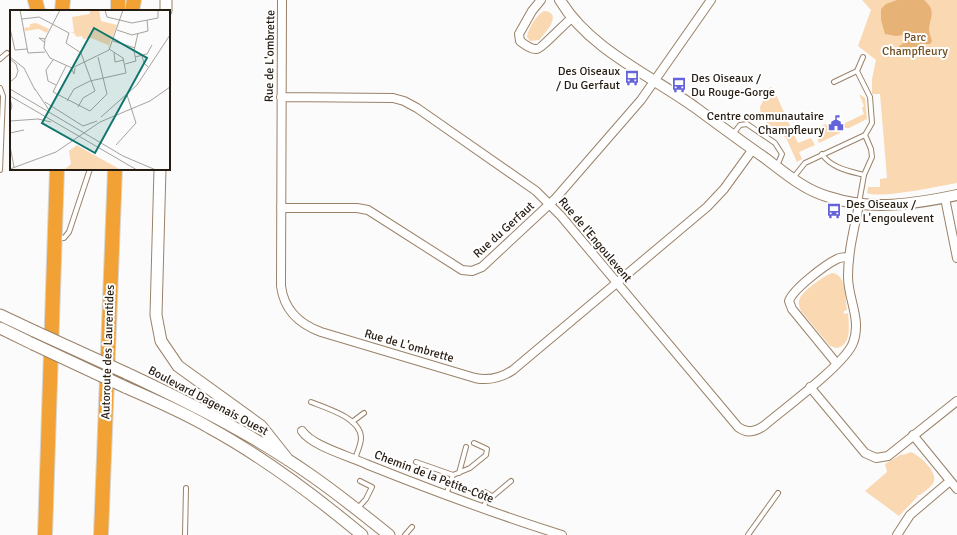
<svg xmlns="http://www.w3.org/2000/svg" width="957" height="535" font-family="Signika,sans-serif">
<rect width="100%" height="100%" fill="#fbfbfb"/>
<path fill="#fad8b2" d="M 862,0 L 957,0 L 957,183 C 939,186 882,199 867,193 L 868,187 L 880,187 L 880,179 L 887,178 L 880,94 L 872,94 L 872,79 L 876,60 L 858,46 L 871,10 Z
M 544,11 C 564,13 545,33 539,40 L 530,41 L 527,37 C 528,29 536,15 544,11 Z
M 770,87 L 773,88 L 798,143 L 811,138 L 815,145 L 799,152 L 802,159 L 797,162 L 786,138 L 761,118 L 760,107 Z
M 859,94 L 865,98 L 867,119 L 849,128 L 843,128 L 841,125 L 864,114 L 862,108 L 864,106 Z
M 826,124 L 829,130 L 837,127 L 840,133 L 819,143 L 816,135 L 821,133 L 819,127 Z
M 833,273 C 847,276 845,298 847,310 L 844,311 L 844,314 L 848,313 C 849,325 852,346 836,348 L 830,346 L 801,311 C 799,307 798,302 800,298 C 803,291 826,274 833,273 Z
M 911,452 C 919,455 937,471 934,481 C 932,487 925,491 920,495 L 917,495 L 918,496 L 899,516 L 865,491 L 887,472 L 885,464 L 902,454 L 903,455 Z"/>
<path fill="#e7b275" d="M 897,0 L 924,0 C 937,11 930,17 929,29 C 929,33 931,37 932,41 L 930,44 L 923,44 L 916,53 L 888,57 L 886,51 L 882,52 L 883,49 L 897,48 L 907,40 L 903,35 L 896,36 L 885,34 L 881,20 L 881,9 L 886,4 Z"/>
<g fill="none" stroke-linecap="round" stroke-linejoin="round">
<g stroke="#9a8268" stroke-width="6">
<path id="service" d="M 0,59 L 7,53
M 857,71 L 863,57
M 0,88 L 3,96 L 0,170
M 733,134 L 740,125 L 747,124 L 775,143 L 782,154 L 777,166
M 822,154 C 831,168 849,171 864,175
M 793,178 L 805,163 L 865,135 L 872,123 L 870,97 L 857,71 L 834,82
M 859,203 L 864,175 L 872,157 L 871,149 L 865,135
M 57,238 L 64,238 L 69,232 L 90,169
M 311,402 C 326,408 361,418 361,438 C 361,445 357,452 355,459
M 352,422 L 364,413
M 416,462 L 453,475 L 446,495
M 459,473 L 466,447
M 453,475 L 470,468 L 486,455 L 487,449 L 474,443
M 485,492 L 492,496
M 358,508 L 366,499 L 372,487 L 360,481
M 482,509 L 486,502 L 511,481
M 185,535 L 186,488
M 405,535 L 412,527
M 748,535 L 778,493"/>
</g>
<g stroke="#9a8268" stroke-width="10">
<path id="minor" d="M 282,0 L 281,286 C 284,310 299,324 321,332 L 475,378 C 489,381 501,378 513,370 L 707,207 L 724,189 L 753,149
M 541,0 L 532,11 L 519,34 L 520,41 C 524,44 531,50 537,49 C 541,49 566,22 573,17
M 281,97 L 393,98 L 404,101 L 417,108 L 536,191 L 561,216 L 738,427 C 747,434 756,432 765,425 C 785,408 845,364 853,343 C 862,320 848,299 848,277 C 848,252 854,229 859,205
M 945,198 L 957,258
M 281,208 L 357,208 L 368,210 L 462,270 L 472,271 L 482,267 L 555,199 L 641,100 L 711,0
M 837,364 L 792,309 L 789,301 C 793,289 825,265 837,259 C 841,257 845,257 849,257
M 810,387 L 865,453 L 876,458 L 888,456 L 957,401
M 302,431 C 312,446 349,456 366,464 C 431,490 495,514 562,535
M 913,435 L 957,489
M 897,535 L 910,515 L 950,481"/>
</g>
<g stroke="#9a8268" stroke-width="12">
<path id="tertiary" d="M 560,0 C 589,49 652,76 696,108 C 719,125 742,142 765,158 C 785,173 804,190 829,197 C 871,211 914,204 957,195"/>
</g>
<g stroke="#9a8268" stroke-width="13">
<path id="secondary" d="M 166,11 L 166,0
M 160,169 L 156,315 L 161,341 L 178,366 L 261,426 L 288,460
M 0,315 L 34,331
M 0,328 L 33,344
M 126,373 C 190,403 254,435 312,476 C 338,494 364,515 389,535
M 125,387 C 154,400 183,412 210,428 C 265,458 314,495 362,535"/>
</g>
<g stroke="#d8d6d4" stroke-width="16">
<path id="motorway" d="M 35,0 L 38,11
M 62,11 L 63,0
M 118,11 L 118,0
M 132,11 L 134,0
M 45,535 L 57,169
M 101,535 L 115,169"/>
</g>
<use href="#service" stroke="#fff" stroke-width="4"/>
<use href="#minor" stroke="#fff" stroke-width="8"/>
<use href="#tertiary" stroke="#fff" stroke-width="10"/>
<use href="#secondary" stroke="#fff" stroke-width="11"/>
<use href="#motorway" stroke="#f2a134" stroke-width="14"/>
<g stroke="#9a8268" stroke-width="13" stroke-linecap="butt">
<path id="secondary-bridge" d="M 34,331 L 126,373
M 33,344 L 125,387"/>
</g>
<use href="#secondary-bridge" stroke="#fff" stroke-width="11"/>
</g>
<defs>
<g id="bus-bare" transform="scale(1.2)"><path d="M-5-6H5V4H4V6H2V4H-2V6H-4V4H-5ZM-3.5-4V0h7V-4ZM-3.5 1.2v1.5H-2V1.2ZM2 1.2v1.5H3.5V1.2Z" fill="#6463dc" stroke="#fff" stroke-width="2.5" paint-order="stroke"/></g>
<g id="civic-bare" transform="scale(1.2)"><path d="M-.6-6.5H3V-4.5H.6V-3L4-1V1h2V6H-6V1h2V-1L-.6-3ZM-1.2 2.5V6h2.4V2.5Z" fill="#6463dc" stroke="#fff" stroke-width="2.5" paint-order="stroke"/></g>
</defs>
<g fill-rule="evenodd">
<use href="#bus-bare" x="632" y="78"/>
<use href="#bus-bare" x="679" y="85"/>
<use href="#civic-bare" x="836" y="123"/>
<use href="#bus-bare" x="834" y="211"/>
</g>
<g text-anchor="middle" dominant-baseline="central" stroke-width="4" stroke-linejoin="round" paint-order="stroke">
<g font-size="12" fill="#724e21" stroke="#fff">
<text x="915" y="37">Parc<tspan x="915" dy="14">Champfleury</tspan></text>
</g>
<g font-size="12" fill="#261c12" stroke="#fff">
<text transform="translate(270 56) rotate(-89)">Rue de L'ombrette</text>
<text transform="translate(504 230) rotate(-42)">Rue du Gerfaut</text>
<text transform="translate(595 240) rotate(50)">Rue de l'Engoulevent</text>
<text transform="translate(409 346) rotate(16)">Rue de L'ombrette</text>
<text transform="translate(108 352) rotate(-88)">Autoroute des Laurentides</text>
<text transform="translate(208 401) rotate(28)">Boulevard Dagenais Ouest</text>
<text transform="translate(434 477) rotate(21)">Chemin de la Petite-Côte</text>
</g>
<g font-size="12" fill="#261c12" stroke="#fff" text-anchor="end">
<text x="620" y="71">Des Oiseaux<tspan x="620" dy="14">/ Du Gerfaut</tspan></text>
<text x="691" y="78" text-anchor="start">Des Oiseaux /<tspan x="691" dy="14">Du Rouge-Gorge</tspan></text>
<text x="824" y="116">Centre communautaire<tspan x="824" dy="14">Champfleury</tspan></text>
<text x="846" y="204" text-anchor="start">Des Oiseaux /<tspan x="846" dy="14">De L'engoulevent</tspan></text>
</g>
</g>
<g transform="translate(10 10)">
<rect width="160" height="160" fill="#fbfbfb"/>
<path d="M 81,0 L 89,0 L 91,11 L 107,15 L 98,38 L 98,35 L 81,28 L 73,29 L 72,26 L 67,27 L 64,23 L 60,23 L 64,22 L 62,7 L 79,4 ZM 26,13 L 39,19 L 37,23 L 29,19 L 15,21 L 14,18 L 20,17 L 20,14 ZM 67,135 L 68,136 L 111,160 L 54,160 L 61,154 L 59,141 Z" fill="#fad8b2"/>
<path fill="none" stroke="#a6a29e" stroke-width="1" d="M 10,0 L 18,43 L 35,42M 50,0 L 35,29 L 34,38 L 40,48 L 62,58 L 99,40 L 113,0M 95,0 L 97,7 L 122,13 L 148,8 L 148,0M 12,9 L 29,7 L 59,23 L 56,33 L 71,43 L 85,81 L 73,88 L 68,97M 0,18 L 5,40 L 17,39M 107,20 L 122,25 L 138,21 L 137,10M 103,31 L 125,38M 34,32 L 29,28 L 35,29M 104,43 L 105,52 L 114,50M 132,46 L 134,53 L 139,58M 0,47 L 14,58 L 25,80M 125,47 L 137,44 L 142,35M 0,49 L 6,54 L 8,61 L 6,67 L 0,72M 43,50 L 36,60 L 38,71 L 46,75M 115,54 L 126,51 L 124,41 L 128,23M 56,56 L 43,82 L 80,101 L 97,84 L 88,47M 61,58 L 64,64 L 65,58M 0,79 L 113,146 L 146,160M 25,79 L 39,100M 0,86 L 127,160M 0,89 L 2,96 L 0,103M 57,91 L 64,79 L 80,71 L 116,63 L 113,48 L 99,39M 35,92 L 73,116 L 87,111M 91,107 L 127,75 L 160,25M 0,111 L 28,109 L 41,112M 0,123 L 14,120M 106,135 L 126,113 L 117,85M 0,136 L 4,157M 0,159 L 46,142 L 90,112 L 140,91 L 160,77"/>
<path fill="#0f766e" fill-opacity="0.15" stroke="#0f766e" stroke-width="2" d="M 84,18 L 137,48 L 85,143 L 32,113 Z"/>
<rect width="160" height="160" fill="none" stroke="#261c12" stroke-width="2"/>
</g>
</svg>
